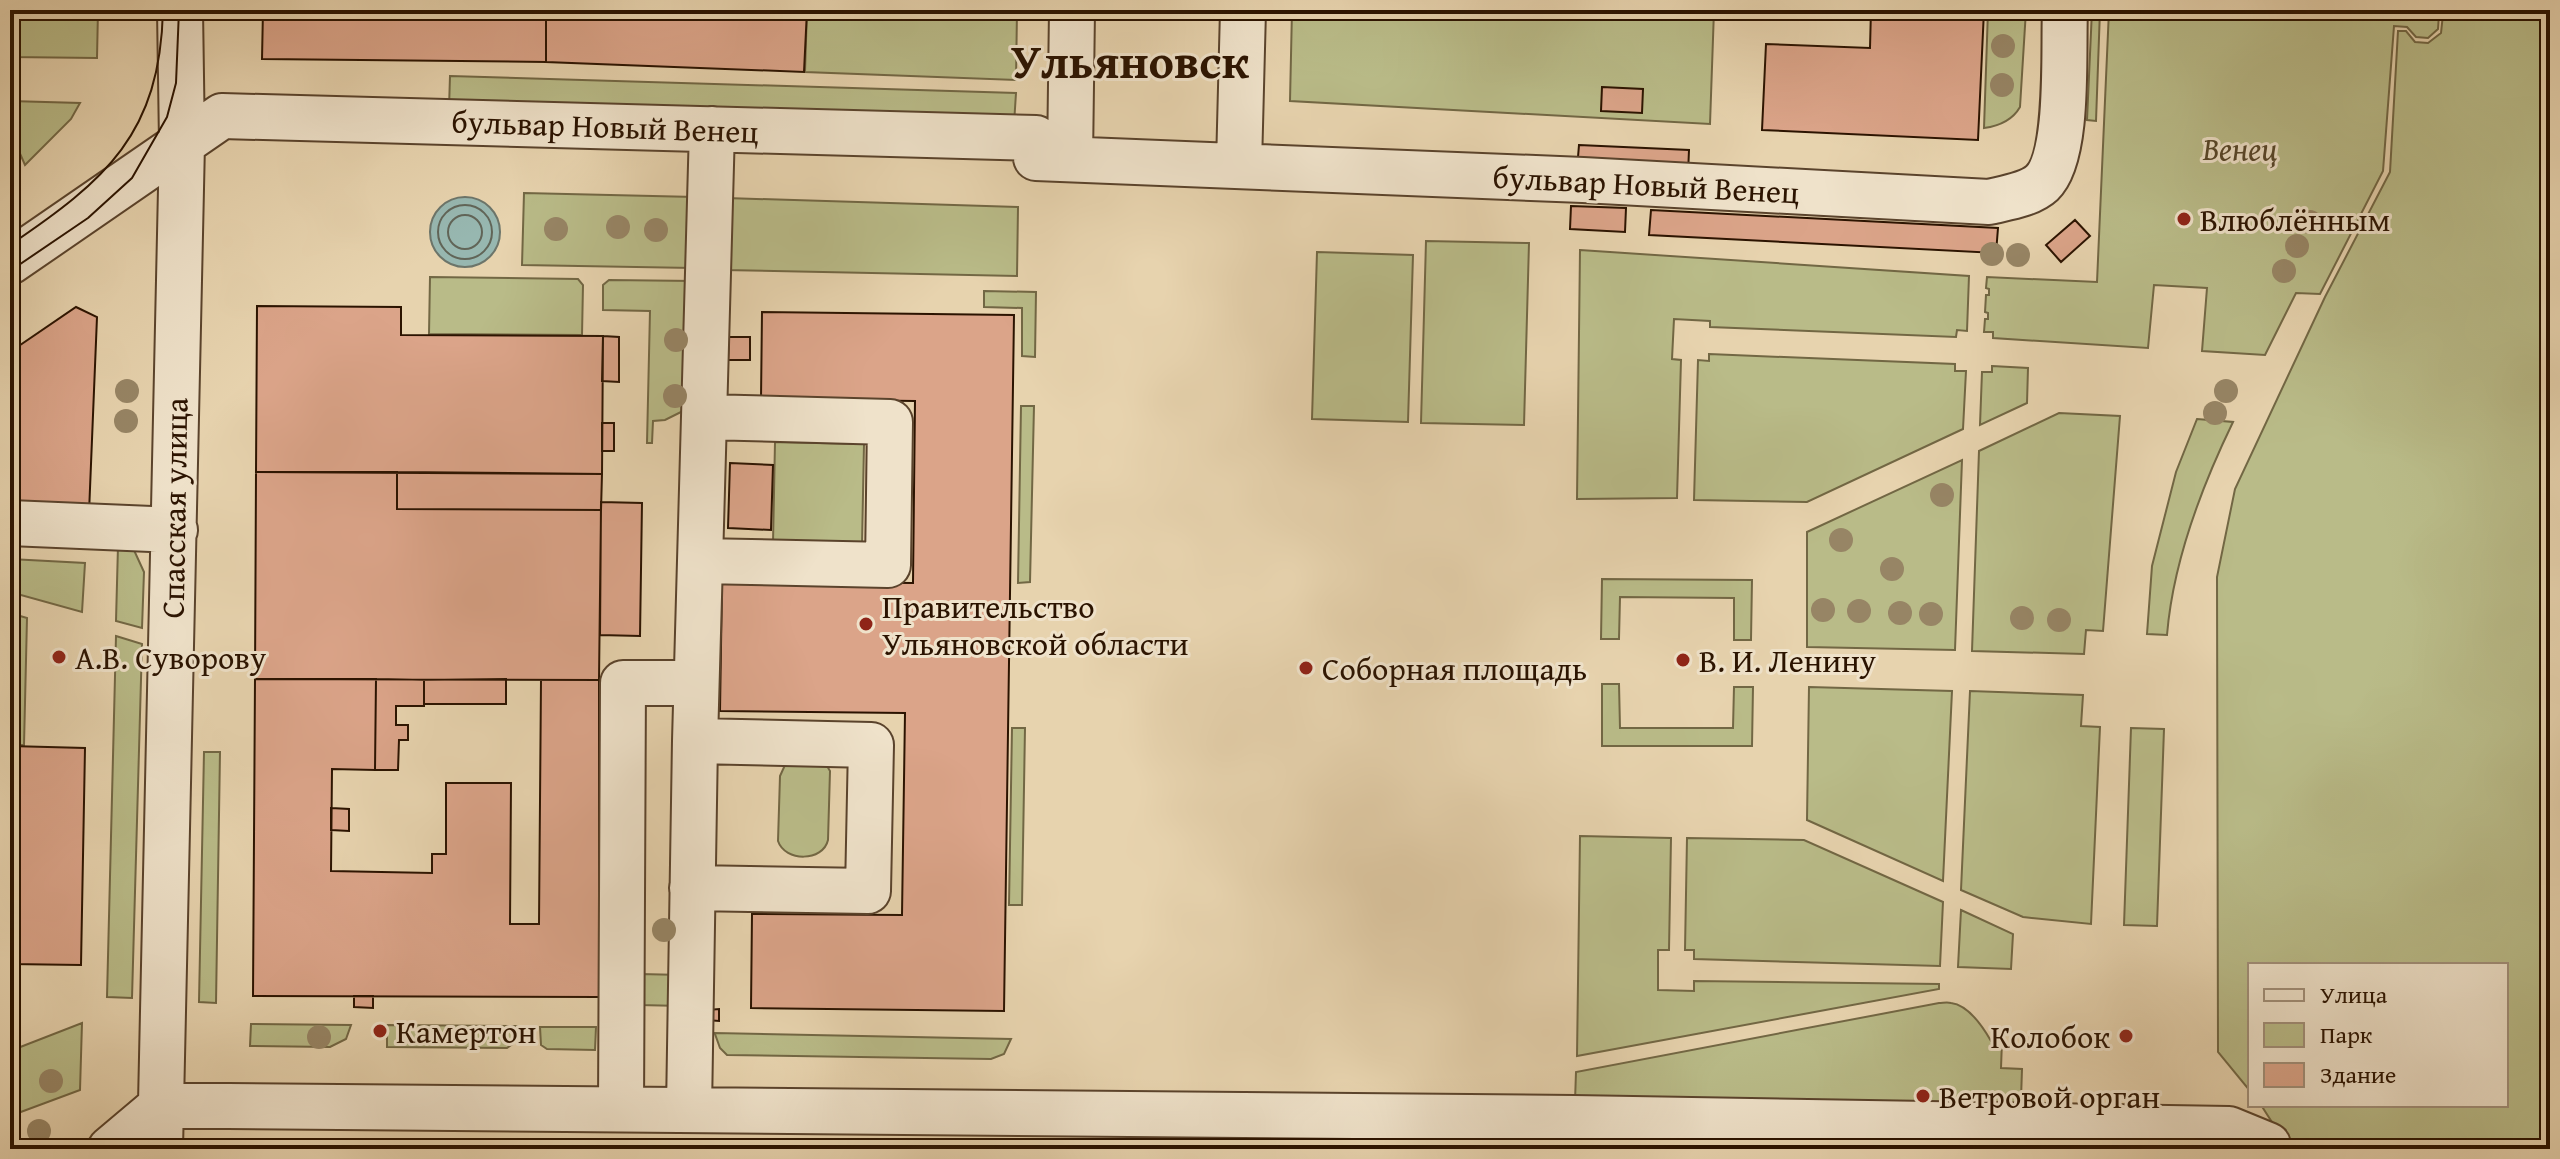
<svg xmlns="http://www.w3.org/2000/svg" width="2560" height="1159" font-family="'Gentium Book Plus',serif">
<rect width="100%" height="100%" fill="#e7d3ae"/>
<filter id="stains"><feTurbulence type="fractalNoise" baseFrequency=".0025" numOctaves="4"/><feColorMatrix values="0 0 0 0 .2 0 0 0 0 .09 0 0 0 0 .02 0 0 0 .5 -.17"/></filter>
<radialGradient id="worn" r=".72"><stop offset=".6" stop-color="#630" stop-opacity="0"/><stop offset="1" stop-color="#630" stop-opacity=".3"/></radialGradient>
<path fill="#b9bb88" stroke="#726744" stroke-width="2" d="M 10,10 L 98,10 L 97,58 L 10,57 Z
M 807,10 L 1017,10 L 1016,80 L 805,72 Z
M 1114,10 L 1192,10 L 1192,19 L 1114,18 Z
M 1292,10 L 1714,10 L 1710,124 L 1290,101 Z
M 1988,10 L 2026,10 L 2020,107 C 2012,121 1999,126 1984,128 Z
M 2092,10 L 2100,10 L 2096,121 L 2087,120 Z
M 2109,10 L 2436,10 L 2439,14 L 2438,29 L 2428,38 L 2416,37 L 2407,27 L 2394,26 L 2383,171 L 2320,294 L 2296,293 L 2265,355 L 2202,351 L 2207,288 L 2154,285 L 2148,348 L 1993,338 L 1993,332 L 1984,332 L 1985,319 L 1988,319 L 1988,313 L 1985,312 L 1986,295 L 1989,295 L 1989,289 L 1986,288 L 1987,277 L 2097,282 Z
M 2440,10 L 2550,10 L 2550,1149 L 2284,1149 L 2277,1130 L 2261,1105 L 2506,1105 L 2506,965 L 2250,965 L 2250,1091 L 2218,1052 L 2217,577 L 2235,489 L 2325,297 L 2390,172 L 2398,31 L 2406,31 L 2415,42 L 2428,43 L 2441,33 L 2443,14 Z
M 450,76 L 1016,93 L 1014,124 L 449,108 Z
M 10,101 L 80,103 L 71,119 L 25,165 L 10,131 Z
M 524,193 L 695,197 L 693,268 L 522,265 Z
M 726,198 L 1018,207 L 1017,276 L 724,270 Z
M 1426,241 L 1529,243 L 1524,425 L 1421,423 Z
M 1580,250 L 1969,276 L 1967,331 L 1957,330 L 1956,337 L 1710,327 L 1710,321 L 1674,319 L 1672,359 L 1681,360 L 1677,498 L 1577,499 Z
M 1317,252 L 1413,255 L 1408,422 L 1312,419 Z
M 430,277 L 578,279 L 583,285 L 582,335 L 429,334 Z
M 609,280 L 694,281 L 685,410 L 665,420 L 653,421 L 652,443 L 647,443 L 650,311 L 603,310 L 603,285 Z
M 984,291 L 1036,292 L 1035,357 L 1022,356 L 1022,308 L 984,307 Z
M 1709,354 L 1955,364 L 1955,371 L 1966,371 L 1963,429 L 1807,502 L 1694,500 L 1698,360 L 1709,361 Z
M 1992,366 L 2028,368 L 2027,403 L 1980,425 L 1982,372 L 1992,372 Z
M 1021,406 L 1034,406 L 1030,582 L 1018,583 Z
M 2059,413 L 2120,416 L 2103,631 L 2086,630 L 2084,654 L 1972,651 L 1979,451 Z
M 2197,419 L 2233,422 C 2201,488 2173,561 2167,635 L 2147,634 L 2152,566 L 2176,472 Z
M 775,442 L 864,444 L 862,545 L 773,543 Z
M 1962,460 L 1955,650 L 1807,647 L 1807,532 Z
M 118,546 L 133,548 L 144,572 L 142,628 L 116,621 Z
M 10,559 L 85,563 L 82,612 L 10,592 Z
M 1602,579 L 1752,580 L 1751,640 L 1734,640 L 1734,598 L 1620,597 L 1619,639 L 1601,639 Z
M 10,613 L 27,618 L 24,745 L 10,745 Z
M 116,636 L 142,644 L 132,998 L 107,997 Z
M 1602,684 L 1619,684 L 1620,728 L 1733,728 L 1734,687 L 1753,687 L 1752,746 L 1602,746 Z
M 1809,687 L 1952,691 L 1943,881 L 1807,820 Z
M 1970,691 L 2083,695 L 2081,726 L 2100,727 L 2091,924 L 2023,917 L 1961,890 Z
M 1012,728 L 1025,728 L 1022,905 L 1009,905 Z
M 2131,728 L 2164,729 L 2157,926 L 2124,925 Z
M 204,752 L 220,752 L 216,1003 L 199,1002 Z
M 785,765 L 827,766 L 830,771 L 828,840 C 823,862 785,862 778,841 L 780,776 Z
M 1580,836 L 1671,838 L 1669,950 L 1658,950 L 1658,990 L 1694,991 L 1694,981 L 1939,984 L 1939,989 L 1577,1056 Z
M 1687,838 L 1804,840 L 1943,902 L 1940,966 L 1694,959 L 1694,950 L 1685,950 Z
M 1961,910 L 2013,934 L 2011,969 L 1958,967 Z
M 640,974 L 682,975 L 682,1006 L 639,1005 Z
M 1939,1003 C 1943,1003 1947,1002 1951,1003 C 1968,1005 1983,1027 1991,1041 L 2002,1041 L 2001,1068 L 2022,1069 L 2021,1099 L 2015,1109 L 1575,1101 L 1576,1072 Z
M 82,1023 L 80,1090 L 10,1116 L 10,1051 Z
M 251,1024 L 351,1025 L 346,1039 L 330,1047 L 250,1046 Z
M 387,1025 L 518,1026 L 518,1040 L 507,1048 L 387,1047 Z
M 540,1027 L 596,1027 L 595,1050 L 547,1049 L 541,1045 Z
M 715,1034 L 715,1033 L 1011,1039 L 1004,1054 L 991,1059 L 727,1055 L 720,1048 Z"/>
<path fill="#97b7b0" stroke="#6c756a" stroke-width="2" d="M430 232a35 35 0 1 1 70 0a35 35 0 1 1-70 0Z"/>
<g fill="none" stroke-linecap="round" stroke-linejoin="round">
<path stroke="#616558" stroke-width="2" d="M438 232a27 27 0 1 1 54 0a27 27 0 1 1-54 0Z
M448 232a17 17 0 1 1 34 0a17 17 0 1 1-34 0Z"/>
</g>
<path fill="#dba489" stroke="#2b1300" stroke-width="2" d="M 263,10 L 546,10 L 546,62 L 262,59 Z
M 546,10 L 807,10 L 804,72 L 546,62 Z
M 1871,10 L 1984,10 L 1978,140 L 1762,130 L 1766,44 L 1870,48 Z
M 1602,87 L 1643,89 L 1642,113 L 1601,111 Z
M 1579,145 L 1689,150 L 1688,174 L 1577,169 Z
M 1571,206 L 1626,208 L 1625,232 L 1570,229 Z
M 1651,210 L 1998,228 L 1996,253 L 1649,235 Z
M 2075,220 L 2090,236 L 2061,262 L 2046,245 Z
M 257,306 L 401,307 L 401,335 L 603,336 L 602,474 L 256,472 Z
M 76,307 L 97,317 L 89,513 L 10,510 L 10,352 Z
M 762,312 L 1014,315 L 1004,1011 L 751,1008 L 752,914 L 902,915 L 905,713 L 720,711 L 722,581 L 913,583 L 915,401 L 761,399 Z
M 603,336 L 619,337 L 619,382 L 602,381 Z
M 729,337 L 750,337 L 750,360 L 728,360 Z
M 602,423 L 614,423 L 614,451 L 602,451 Z
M 730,463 L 773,465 L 771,530 L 728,528 Z
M 256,472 L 397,472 L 397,509 L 601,510 L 599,680 L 255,679 Z
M 397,472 L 602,474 L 601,510 L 397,509 Z
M 601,502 L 642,503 L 640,636 L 600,635 Z
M 255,679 L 376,679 L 375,770 L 332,769 L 331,871 L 432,873 L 432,854 L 446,854 L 446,783 L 511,783 L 510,924 L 539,924 L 541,680 L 599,680 L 599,997 L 253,996 Z
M 376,679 L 424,680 L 424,706 L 396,706 L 396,725 L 408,725 L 408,740 L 399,740 L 398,770 L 375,770 Z
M 506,679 L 506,704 L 424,704 L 424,680 Z
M 10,746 L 85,748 L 81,965 L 10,964 Z
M 331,808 L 349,809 L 349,831 L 331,830 Z
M 354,996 L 373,996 L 373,1008 L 354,1007 Z
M 719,1009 L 719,1021 L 707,1020 L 708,1010 Z"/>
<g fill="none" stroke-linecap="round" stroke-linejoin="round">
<g stroke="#5a432c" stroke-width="48">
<path id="minor" d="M 1036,158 L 1583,180 L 1989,202 C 2005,198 2029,195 2042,183 C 2070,157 2063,49 2065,10
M 1070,159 L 1072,10
M 1239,165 L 1243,10
M 10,262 L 222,116 L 1036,138
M 10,523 L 175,530
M 700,561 L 888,565 L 890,422 L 705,417
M 692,888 L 868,891 L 871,745 L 695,741
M 621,1109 L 623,683 L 696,683
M 689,1110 L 695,741 L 712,129
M 110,1149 L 161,1106 L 228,1106 L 1574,1118 L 2229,1129 L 2268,1145 L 2269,1149
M 160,1149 L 182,143 L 180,10"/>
</g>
<use href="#minor" stroke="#efe2ca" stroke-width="44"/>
<path stroke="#2b1300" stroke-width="2" d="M 10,245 C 106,180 160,134 163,10
M 10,271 L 88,218 L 132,178 L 167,117 L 176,83 L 179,10"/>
</g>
<g fill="#978565">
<circle cx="2003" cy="46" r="12"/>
<circle cx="2002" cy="85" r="12"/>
<circle cx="2310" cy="222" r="12"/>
<circle cx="618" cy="227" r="12"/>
<circle cx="556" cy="229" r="12"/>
<circle cx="656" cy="230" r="12"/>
<circle cx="2297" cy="246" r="12"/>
<circle cx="1992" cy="254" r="12"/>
<circle cx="2018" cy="255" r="12"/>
<circle cx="2284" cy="271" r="12"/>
<circle cx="676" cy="340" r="12"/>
<circle cx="127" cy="391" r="12"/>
<circle cx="2226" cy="391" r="12"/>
<circle cx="675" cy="396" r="12"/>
<circle cx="2215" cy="413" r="12"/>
<circle cx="126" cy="421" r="12"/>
<circle cx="1942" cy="495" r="12"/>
<circle cx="1841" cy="540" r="12"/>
<circle cx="1892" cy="569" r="12"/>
<circle cx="1823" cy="610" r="12"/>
<circle cx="1859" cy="611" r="12"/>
<circle cx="1900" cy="613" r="12"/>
<circle cx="1931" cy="614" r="12"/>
<circle cx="2022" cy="618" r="12"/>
<circle cx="2059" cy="620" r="12"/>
<circle cx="664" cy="930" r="12"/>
<circle cx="319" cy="1037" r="12"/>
<circle cx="51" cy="1081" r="12"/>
<circle cx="39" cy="1131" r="12"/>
</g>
<g fill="#8f2418" stroke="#efe2ca" stroke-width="3">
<circle cx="2184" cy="219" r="8"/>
<circle cx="866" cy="624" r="8"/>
<circle cx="59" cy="657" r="8"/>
<circle cx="1683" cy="660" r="8"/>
<circle cx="1306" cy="668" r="8"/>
<circle cx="380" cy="1031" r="8"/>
<circle cx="2126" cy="1036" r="8"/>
<circle cx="1923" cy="1096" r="8"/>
</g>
<g text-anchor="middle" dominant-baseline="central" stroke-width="6" stroke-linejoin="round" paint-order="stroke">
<g font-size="32" fill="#2b1300" stroke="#efe2ca">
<text transform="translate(605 126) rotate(2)">бульвар Новый Венец</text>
<text transform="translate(1646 184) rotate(3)">бульвар Новый Венец</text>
<text transform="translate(174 508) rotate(-89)">Спасская улица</text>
</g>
<g font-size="32" font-style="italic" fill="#564529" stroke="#efe2ca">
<text x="2240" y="148">Венец</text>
</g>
<g font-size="32" fill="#2b1300" stroke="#efe2ca" text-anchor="start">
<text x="2200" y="219">Влюблённым</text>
<text x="882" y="606">Правительство<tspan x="882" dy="37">Ульяновской области</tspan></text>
<text x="75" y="657">А.В. Суворову</text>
<text x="1699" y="660">В. И. Ленину</text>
<text x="1322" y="668">Соборная площадь</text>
<text x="396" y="1031">Камертон</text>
<text x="2110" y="1036" text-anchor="end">Колобок</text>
<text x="1939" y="1096">Ветровой орган</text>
</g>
<g font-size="48" font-weight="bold" fill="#2b1300" stroke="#efe2ca">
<text x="1130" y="60">Ульяновск</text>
</g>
</g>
<rect width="2560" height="1159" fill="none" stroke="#e7d3ae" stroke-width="40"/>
<rect x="12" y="12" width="2536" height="1135" fill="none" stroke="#2b1300" stroke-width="4"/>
<rect x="20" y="20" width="2520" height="1119" fill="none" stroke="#2b1300" stroke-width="2"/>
<rect x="2248" y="963" width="260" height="144" fill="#efe2ca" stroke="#a18f79" stroke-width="2"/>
<rect x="2264" y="989" width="40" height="12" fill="#efe2ca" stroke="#a18f79" stroke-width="2"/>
<text x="2320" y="1003" font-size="24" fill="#2b1300">Улица</text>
<rect x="2264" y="1023" width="40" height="24" fill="#b9bb88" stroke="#a18f79" stroke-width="2"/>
<text x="2320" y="1043" font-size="24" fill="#2b1300">Парк</text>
<rect x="2264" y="1063" width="40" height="24" fill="#dba489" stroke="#a18f79" stroke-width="2"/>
<text x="2320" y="1083" font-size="24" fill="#2b1300">Здание</text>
<rect width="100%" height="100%" filter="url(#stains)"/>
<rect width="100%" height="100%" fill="url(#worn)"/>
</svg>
